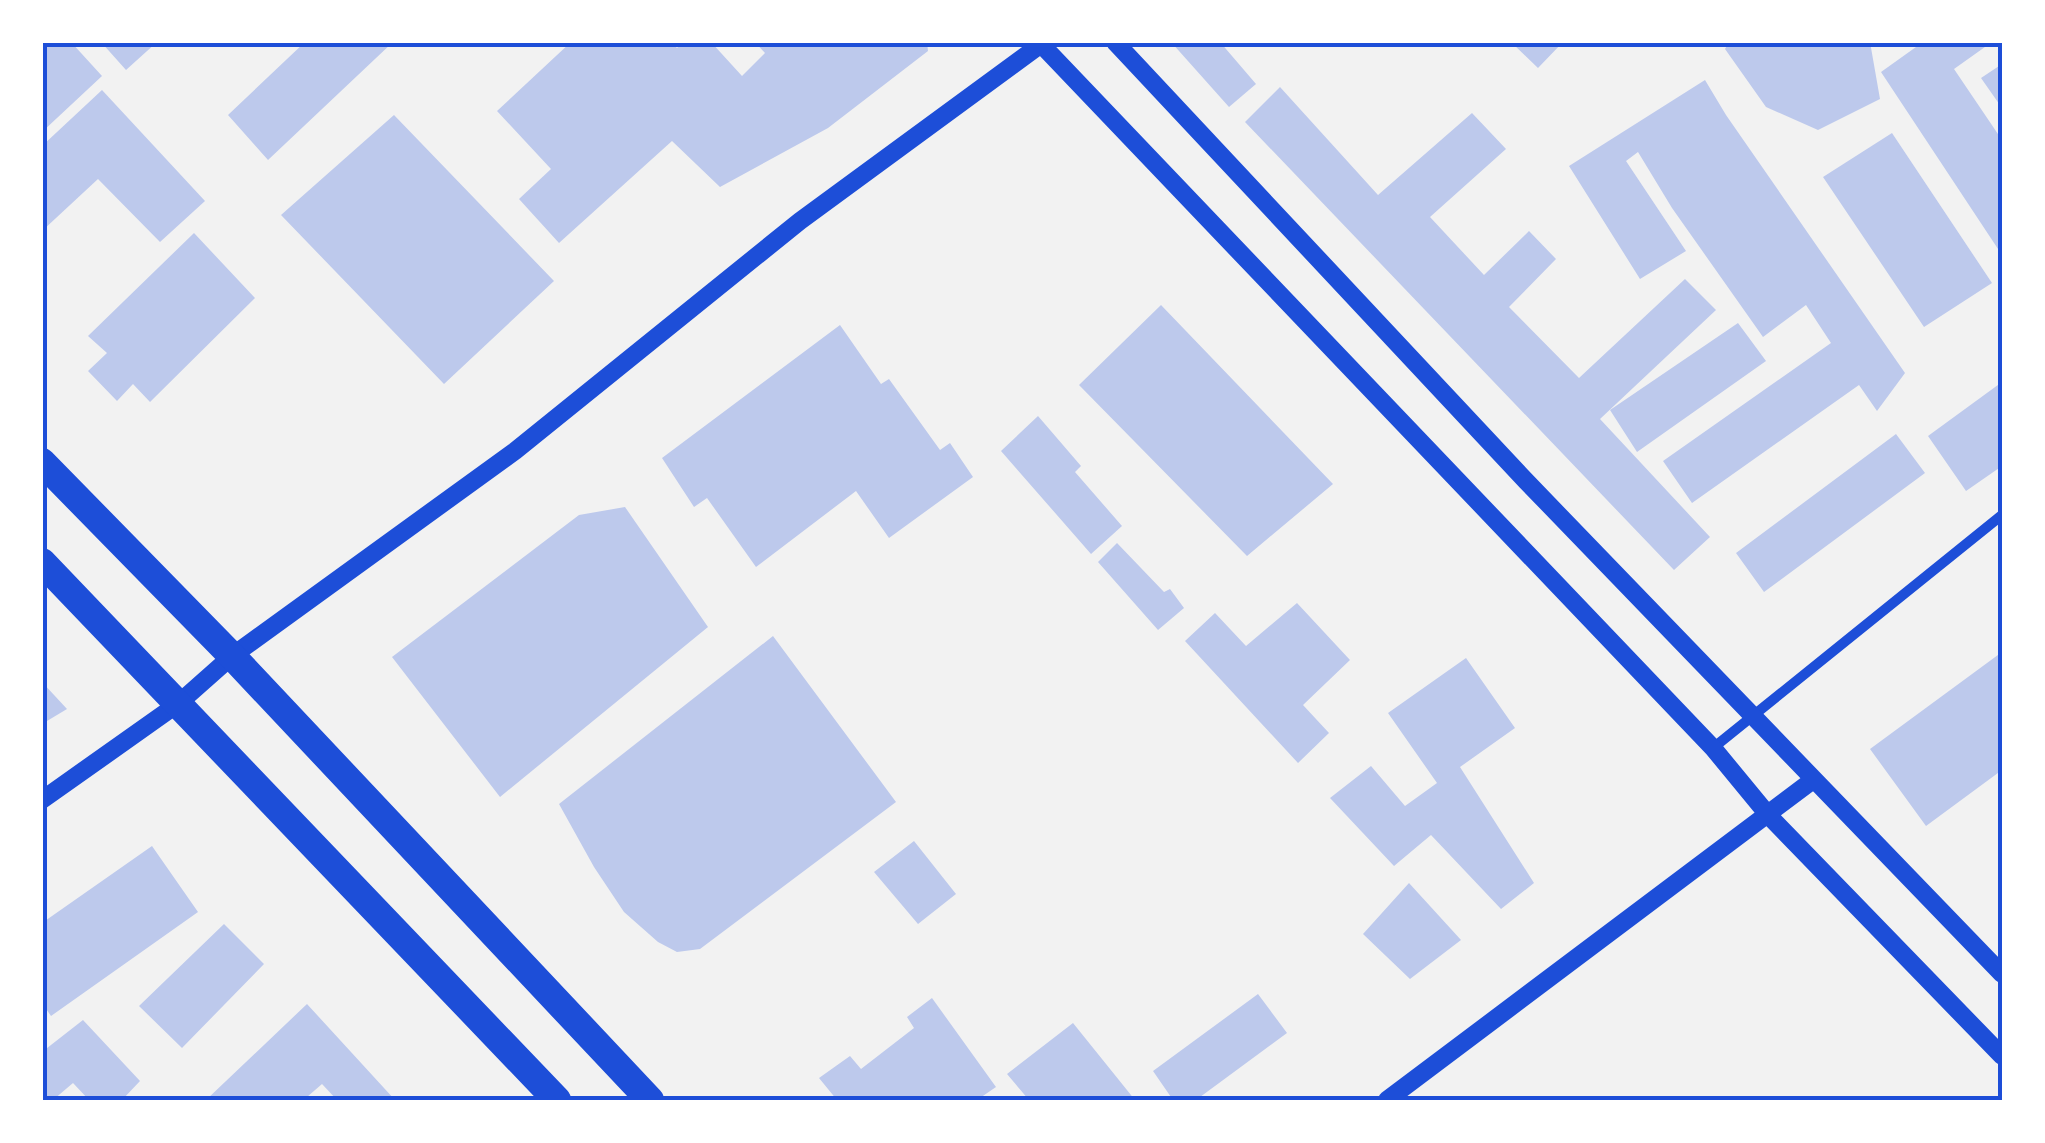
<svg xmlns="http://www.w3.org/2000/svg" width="2045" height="1143" font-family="'Work Sans',sans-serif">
<rect width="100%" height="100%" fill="#f2f2f2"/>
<path fill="#bdc9ec" d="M 42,42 L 71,42 L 102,76 L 42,132 Z
M 101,42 L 157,42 L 126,70 Z
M 305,42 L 393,42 L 268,160 L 228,115 Z
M 571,42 L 671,42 L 677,48 L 683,42 L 711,42 L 742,76 L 765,53 L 755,42 L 927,42 L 928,51 L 828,128 L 720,187 L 672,141 L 559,243 L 519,199 L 551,169 L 497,111 Z
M 1171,42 L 1220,42 L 1256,84 L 1229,107 Z
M 1511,42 L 1563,42 L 1538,68 Z
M 1729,42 L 1870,42 L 1880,99 L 1818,130 L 1766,107 L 1725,49 Z
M 1923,42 L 1992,42 L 1954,69 L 2002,140 L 2002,255 L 1881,72 Z
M 2002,64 L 2002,108 L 1981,78 Z
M 1705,80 L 1726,115 L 1905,373 L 1877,411 L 1859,385 L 1692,503 L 1663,461 L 1831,343 L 1806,305 L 1763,337 L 1672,208 L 1638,152 L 1626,161 L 1686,251 L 1640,279 L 1569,166 Z
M 1280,87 L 1378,195 L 1472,113 L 1506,149 L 1430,217 L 1484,275 L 1529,231 L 1556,259 L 1509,307 L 1579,378 L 1685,279 L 1716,310 L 1600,419 L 1710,537 L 1674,570 L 1245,122 Z
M 102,90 L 205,201 L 160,242 L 98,179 L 42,231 L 42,146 Z
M 394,115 L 554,281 L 444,384 L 281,215 Z
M 1892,133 L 1992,283 L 1924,327 L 1823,177 Z
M 194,233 L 255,298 L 150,402 L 133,384 L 117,401 L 88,371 L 107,353 L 88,336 Z
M 1161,305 L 1333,484 L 1247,556 L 1079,385 Z
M 1738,323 L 1766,361 L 1637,452 L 1610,410 Z
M 840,325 L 881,384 L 889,379 L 940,450 L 950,443 L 973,477 L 889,538 L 856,491 L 756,567 L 707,498 L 694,507 L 662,458 Z
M 2002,382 L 2002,466 L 1966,491 L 1928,436 Z
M 1038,416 L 1081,466 L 1075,472 L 1122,526 L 1091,554 L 1001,451 Z
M 1896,434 L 1925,473 L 1764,592 L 1736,553 Z
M 625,507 L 708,627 L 500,797 L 392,657 L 579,515 Z
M 1117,543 L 1164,592 L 1170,589 L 1184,608 L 1158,630 L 1098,562 Z
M 1297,603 L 1350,660 L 1303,705 L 1329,733 L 1298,763 L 1185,641 L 1215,613 L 1246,646 Z
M 773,636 L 896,802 L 700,949 L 677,952 L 658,942 L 624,912 L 594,867 L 559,804 Z
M 2002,652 L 2002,770 L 1926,826 L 1870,749 Z
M 1466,658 L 1515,728 L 1460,767 L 1534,883 L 1501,909 L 1431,835 L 1394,866 L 1330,798 L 1371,766 L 1405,806 L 1437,783 L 1388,713 Z
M 42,682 L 67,709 L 42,724 Z
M 914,841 L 956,894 L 918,924 L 874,872 Z
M 152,846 L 198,912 L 51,1016 L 42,1003 L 42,923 Z
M 1409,883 L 1461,940 L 1410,979 L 1363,934 Z
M 224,924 L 264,964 L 182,1048 L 139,1006 Z
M 1258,994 L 1287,1033 L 1196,1100 L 1173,1100 L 1153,1071 Z
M 932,998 L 996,1087 L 977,1100 L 837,1100 L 819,1078 L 850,1056 L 861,1069 L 914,1028 L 907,1017 Z
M 307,1004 L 395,1100 L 337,1100 L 322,1084 L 307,1097 L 311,1100 L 206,1100 Z
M 83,1020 L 140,1081 L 122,1100 L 89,1100 L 73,1083 L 53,1100 L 42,1100 L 42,1052 Z
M 1073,1023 L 1135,1100 L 1029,1100 L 1007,1074 Z"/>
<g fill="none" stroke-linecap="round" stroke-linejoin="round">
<path stroke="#1d4ed8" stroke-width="10" d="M 1713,748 L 2002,515"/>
<path stroke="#1d4ed8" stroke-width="18" d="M 1039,42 L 1713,748 L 1769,816 L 2002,1056
M 1115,42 L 1526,481 L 2002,974
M 42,800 L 179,703 L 232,656 L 515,451 L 800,221 L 1044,42
M 1387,1100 L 1813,780"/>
<path stroke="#1d4ed8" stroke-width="28" d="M 42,462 L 232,656 L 650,1100
M 42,562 L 557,1100"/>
</g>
<rect width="2045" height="1143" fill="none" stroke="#ffffff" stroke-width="90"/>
<rect x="45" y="45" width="1955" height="1053" fill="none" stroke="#1d4ed8" stroke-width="4"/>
</svg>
